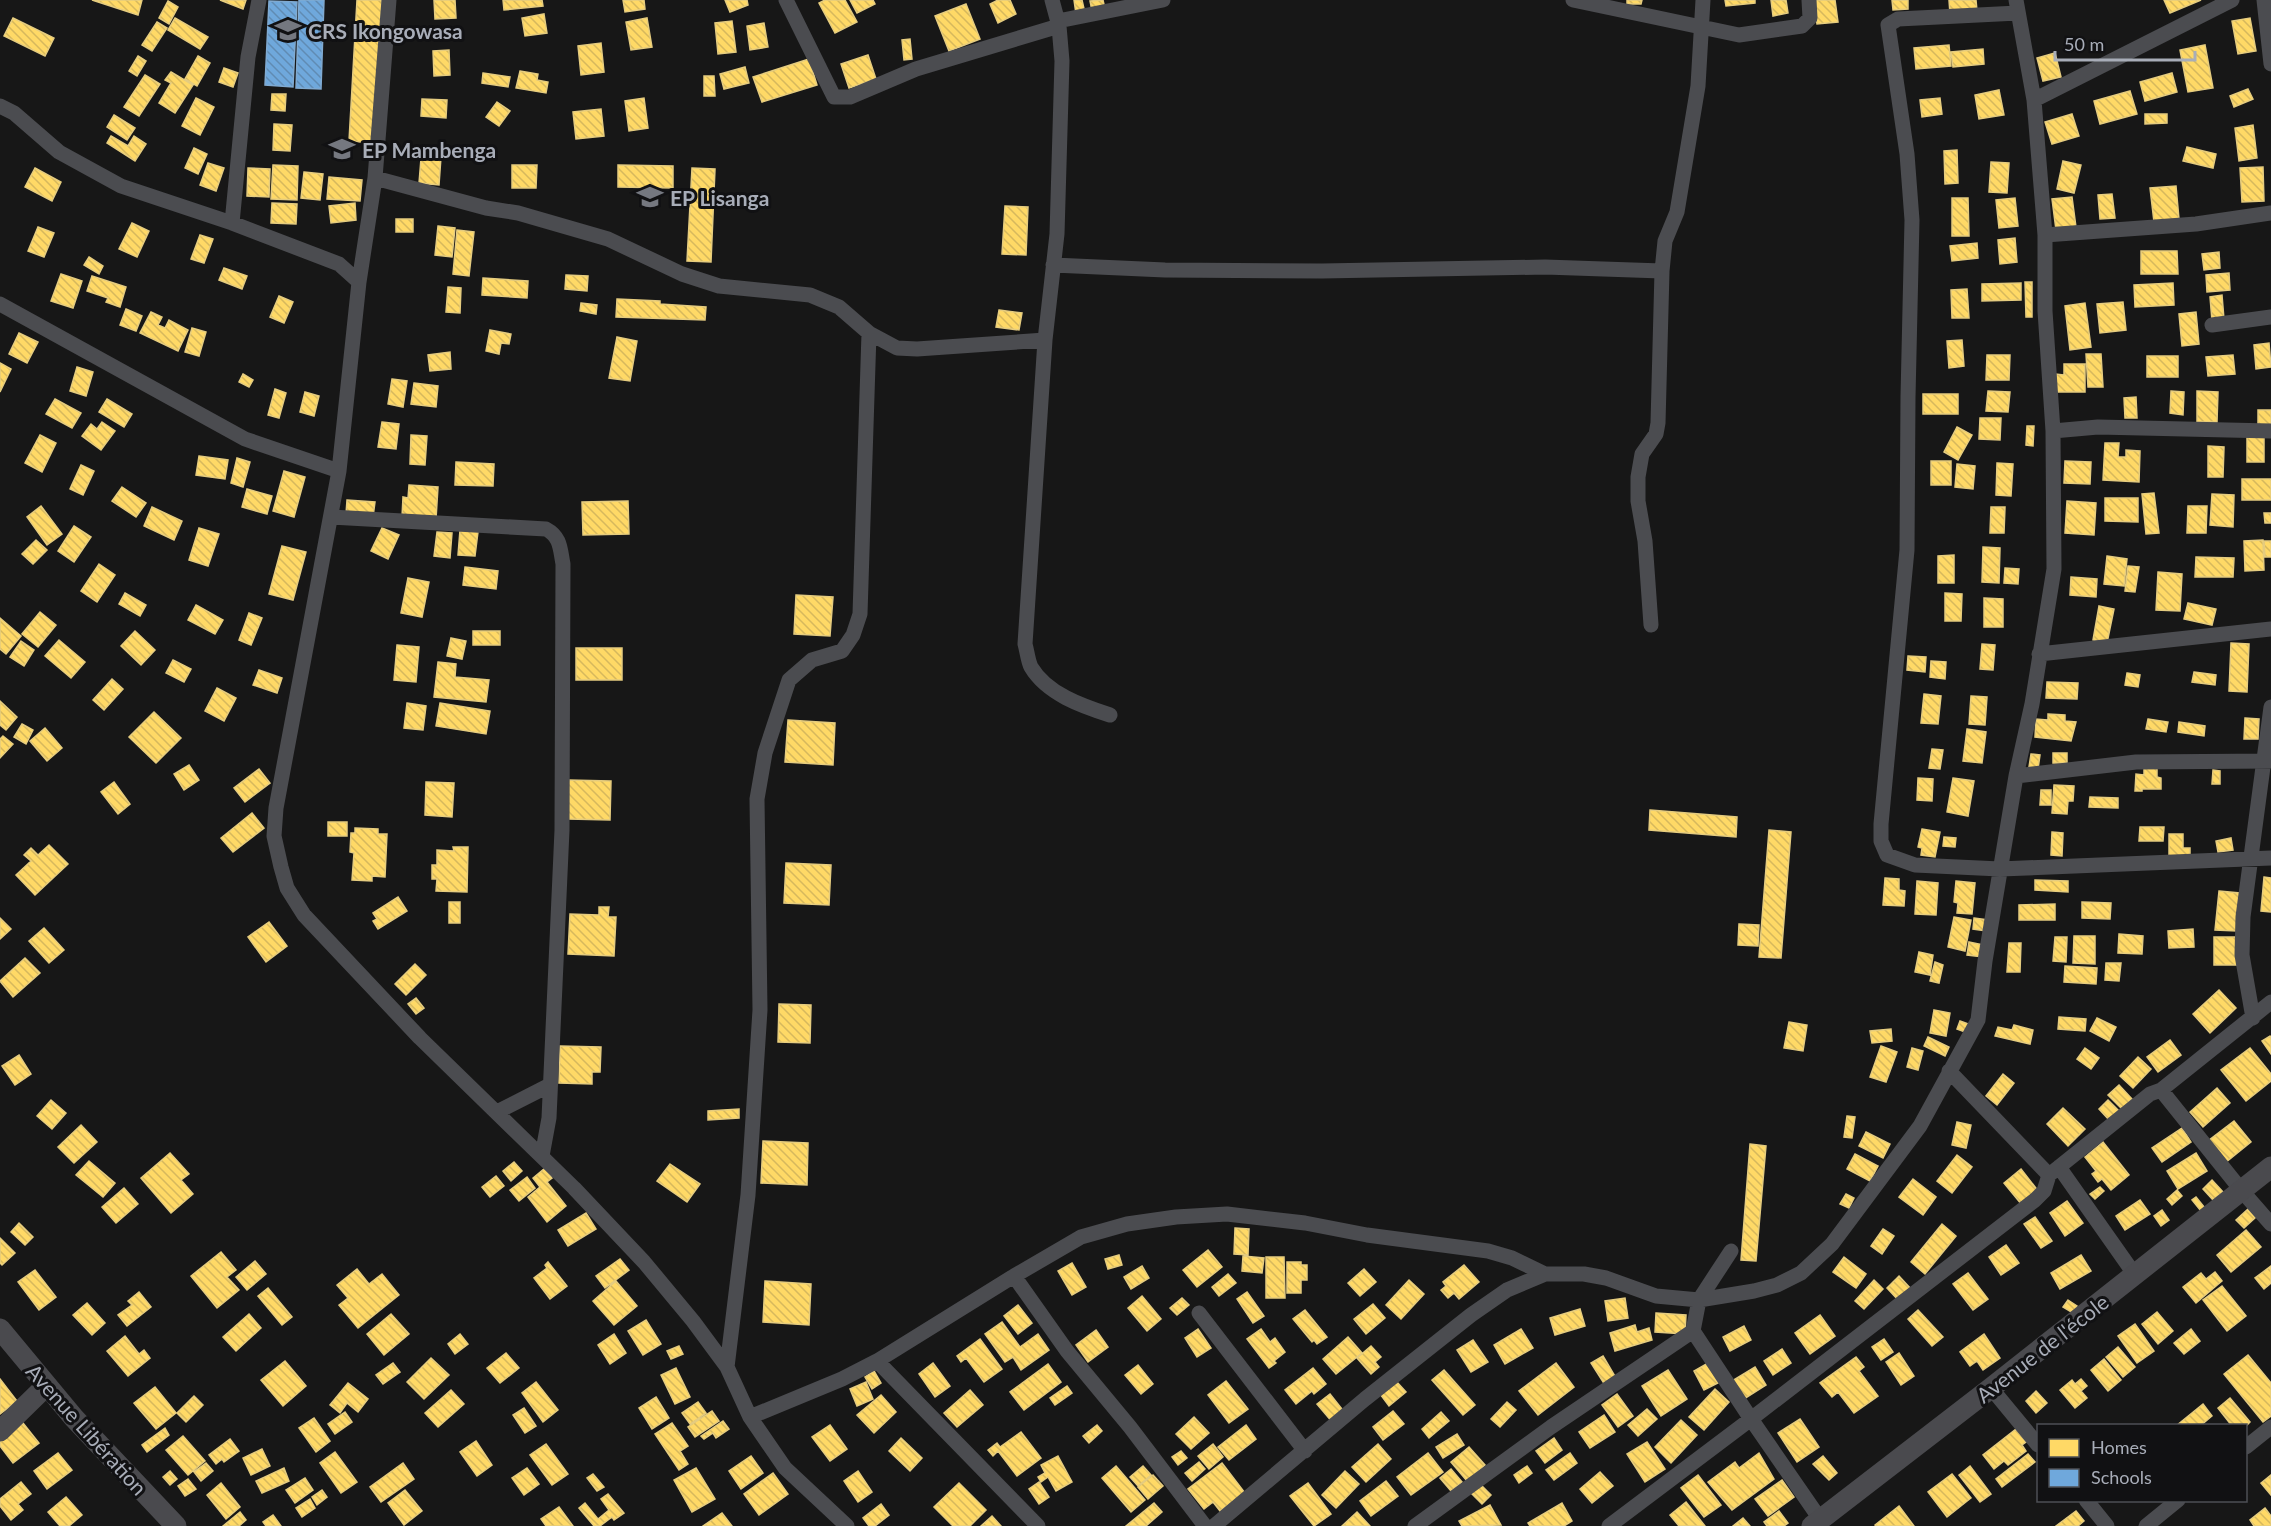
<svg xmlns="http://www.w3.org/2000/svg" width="2271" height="1526" font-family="Lato,sans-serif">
<defs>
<pattern id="homes-back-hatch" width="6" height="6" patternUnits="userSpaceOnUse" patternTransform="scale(1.5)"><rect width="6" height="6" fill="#ffd966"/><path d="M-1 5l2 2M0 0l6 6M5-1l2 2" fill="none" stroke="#d6b85d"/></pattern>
<pattern id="schools-back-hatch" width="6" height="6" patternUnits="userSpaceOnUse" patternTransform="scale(1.5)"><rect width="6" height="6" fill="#6fa8dc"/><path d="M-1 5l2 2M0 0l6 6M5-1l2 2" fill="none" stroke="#608bb3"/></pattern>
</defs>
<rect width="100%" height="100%" fill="#171717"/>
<path fill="url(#homes-back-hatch)" stroke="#e5cc7f" stroke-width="1.5" d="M 92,0 L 142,0 L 138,15 Z
M 220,0 L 246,0 L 243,9 Z
M 357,0 L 382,0 L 373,143 L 349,141 Z
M 434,0 L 455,0 L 456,18 L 435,19 Z
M 503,0 L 542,0 L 543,6 L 504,10 Z
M 623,0 L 644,0 L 645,9 L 625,12 Z
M 725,0 L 747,0 L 748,5 L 730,12 Z
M 825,0 L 845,0 L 857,22 L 835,33 L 819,3 Z
M 850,0 L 873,0 L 875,4 L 857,13 Z
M 998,0 L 1010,0 L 1016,14 L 998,23 L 990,4 Z
M 1074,0 L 1082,0 L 1085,13 L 1076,14 Z
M 1103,0 L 1105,9 L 1092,11 L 1090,1 Z
M 1627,0 L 1642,0 L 1641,4 L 1627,4 Z
M 1725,0 L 1755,0 L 1755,3 L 1726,6 Z
M 1771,0 L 1786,0 L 1788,13 L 1773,16 Z
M 1814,0 L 1835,0 L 1838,22 L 1817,24 Z
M 1892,0 L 1908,0 L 1908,9 L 1893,10 Z
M 1949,0 L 1976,0 L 1977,11 L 1950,14 Z
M 2164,0 L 2201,0 L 2170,13 Z
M 168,1 L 178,7 L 169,24 L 159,18 Z
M 966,4 L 980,39 L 949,51 L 935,16 Z
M 544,14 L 547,33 L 525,36 L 522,18 Z
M 13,18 L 54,38 L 45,56 L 4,36 Z
M 175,18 L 208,37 L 200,49 L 168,30 Z
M 647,18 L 652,47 L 631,50 L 626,22 Z
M 2250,18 L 2256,51 L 2238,54 L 2232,21 Z
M 732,21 L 736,52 L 718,54 L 715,23 Z
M 157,22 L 167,28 L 152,51 L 142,45 Z
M 764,23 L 768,47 L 750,50 L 747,26 Z
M 910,39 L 912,59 L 904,60 L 902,40 Z
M 601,43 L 604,72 L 581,75 L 578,46 Z
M 1949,45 L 1951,66 L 1916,69 L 1914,48 Z
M 2205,45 L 2213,88 L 2188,92 L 2180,50 Z
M 1983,49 L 1984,64 L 1953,67 L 1951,52 Z
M 449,50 L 450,75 L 434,76 L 433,51 Z
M 2055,53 L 2061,77 L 2043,81 L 2037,58 Z
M 868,55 L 876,79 L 849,88 L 841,64 Z
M 138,56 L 146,61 L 137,76 L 129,71 Z
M 198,56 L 210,63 L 197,86 L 185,79 Z
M 809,59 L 817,85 L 762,102 L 753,77 Z
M 745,67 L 749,83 L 724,89 L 720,74 Z
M 224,68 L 238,73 L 233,87 L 219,82 Z
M 520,71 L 538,74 L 537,80 L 548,82 L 546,93 L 516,88 Z
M 171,72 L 193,85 L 175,113 L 159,103 L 171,83 L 165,80 Z
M 483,73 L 510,77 L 508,87 L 482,83 Z
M 2172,73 L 2177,92 L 2145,101 L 2140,82 Z
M 145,75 L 160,84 L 139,116 L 124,107 Z
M 704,76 L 714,76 L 715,96 L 704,96 Z
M 2248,89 L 2253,99 L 2234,107 L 2230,96 Z
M 1999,90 L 2004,115 L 1979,119 L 1975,95 Z
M 2130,91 L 2137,114 L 2100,124 L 2094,101 Z
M 272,94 L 286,94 L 285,111 L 271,110 Z
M 196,98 L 214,107 L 200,135 L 182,126 Z
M 644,98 L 648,128 L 629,131 L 625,101 Z
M 1940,98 L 1942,114 L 1922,117 L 1920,100 Z
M 422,99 L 447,100 L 446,118 L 421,116 Z
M 497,102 L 510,111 L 499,126 L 486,117 Z
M 601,109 L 604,136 L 576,139 L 573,112 Z
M 2072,114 L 2079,136 L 2052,144 L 2045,122 Z
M 2145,114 L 2167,114 L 2167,123 L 2145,124 Z
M 114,115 L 135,128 L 127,140 L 107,127 Z
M 274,124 L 292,125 L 290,151 L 273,150 Z
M 2253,125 L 2257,158 L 2239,161 L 2235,128 Z
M 111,136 L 128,146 L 134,136 L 146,144 L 135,161 L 107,143 Z
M 422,146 L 435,147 L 434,156 L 441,157 L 439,185 L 419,183 Z
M 2187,147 L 2216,154 L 2213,168 L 2183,161 Z
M 194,148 L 207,154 L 198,174 L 185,168 Z
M 1957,150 L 1958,183 L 1945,184 L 1944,151 Z
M 2063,161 L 2081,165 L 2074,193 L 2057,189 Z
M 1991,162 L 2009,163 L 2007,193 L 1989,192 Z
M 208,163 L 224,168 L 216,191 L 200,185 Z
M 273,165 L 298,166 L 297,200 L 271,199 Z
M 512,165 L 537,165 L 536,188 L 512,188 Z
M 618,165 L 673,166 L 673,188 L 618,187 Z
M 2263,167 L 2264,201 L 2242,202 L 2240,168 Z
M 35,168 L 61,182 L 52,201 L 25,187 Z
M 248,168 L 270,169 L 269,197 L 247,196 Z
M 692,168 L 715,169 L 711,262 L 687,261 Z
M 304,172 L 323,174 L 320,200 L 301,198 Z
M 329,177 L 362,180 L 360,201 L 327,199 Z
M 2176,186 L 2179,219 L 2154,222 L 2150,188 Z
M 2112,194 L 2115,218 L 2100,219 L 2098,195 Z
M 2072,197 L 2076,227 L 2056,230 L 2052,199 Z
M 1952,198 L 1968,198 L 1969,236 L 1952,236 Z
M 2015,198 L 2018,226 L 1999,228 L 1996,200 Z
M 272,203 L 297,204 L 296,224 L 271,223 Z
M 355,203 L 356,220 L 331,223 L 329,206 Z
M 1005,206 L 1028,207 L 1026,255 L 1002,254 Z
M 396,219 L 413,219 L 413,232 L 396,232 Z
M 132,223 L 149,231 L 137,257 L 119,249 Z
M 438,226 L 455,228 L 452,257 L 435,255 Z
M 38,227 L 54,233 L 44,257 L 28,251 Z
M 457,230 L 474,232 L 469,276 L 453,274 Z
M 200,235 L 213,239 L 204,263 L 191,259 Z
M 2015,238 L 2017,262 L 2000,264 L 1998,240 Z
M 1977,243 L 1978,258 L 1952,261 L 1950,246 Z
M 2141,251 L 2177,251 L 2178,274 L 2141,274 Z
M 2219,252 L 2220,268 L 2204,270 L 2202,254 Z
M 89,257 L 103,266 L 99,274 L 84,265 Z
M 224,268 L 247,276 L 242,289 L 219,280 Z
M 2229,273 L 2230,290 L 2207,292 L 2206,275 Z
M 61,274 L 82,281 L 73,308 L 51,301 Z
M 566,275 L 588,276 L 587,291 L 565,289 Z
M 92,276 L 126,287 L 120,307 L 106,302 L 108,298 L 87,291 Z
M 483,278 L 528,281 L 527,298 L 482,295 Z
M 2025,282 L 2032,282 L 2032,317 L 2026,317 Z
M 2021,283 L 2021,300 L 1982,301 L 1982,284 Z
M 2173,283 L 2174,305 L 2135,307 L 2134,285 Z
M 448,287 L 461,288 L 460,313 L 446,312 Z
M 1967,289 L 1969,318 L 1952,318 L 1951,290 Z
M 2222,295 L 2224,319 L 2212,321 L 2210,297 Z
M 279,296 L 293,302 L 284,323 L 270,317 Z
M 617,299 L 660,301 L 660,304 L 706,307 L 705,320 L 616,317 Z
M 2123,302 L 2126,330 L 2100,333 L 2097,304 Z
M 581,303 L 597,305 L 596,314 L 580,311 Z
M 2085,303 L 2091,347 L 2070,350 L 2065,306 Z
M 126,309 L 142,316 L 136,331 L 120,325 Z
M 999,310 L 1022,313 L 1019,330 L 996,327 Z
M 151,312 L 162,317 L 158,325 L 165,328 L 169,320 L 188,330 L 178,351 L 140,333 Z
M 2196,312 L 2199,344 L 2182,346 L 2179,314 Z
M 192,328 L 206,332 L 199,356 L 185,352 Z
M 490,330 L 511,334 L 509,344 L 501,343 L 499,354 L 486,351 Z
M 19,333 L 38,342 L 27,363 L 9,354 Z
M 617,337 L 637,341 L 630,381 L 609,378 Z
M 1962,340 L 1964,366 L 1949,368 L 1947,341 Z
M 2269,343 L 2271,367 L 2256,369 L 2254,345 Z
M 450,352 L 451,369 L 430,371 L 428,355 Z
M 2086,354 L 2101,354 L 2103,387 L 2088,387 Z
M 1987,355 L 2010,355 L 2009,380 L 1986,380 Z
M 2233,355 L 2235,374 L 2208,376 L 2206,357 Z
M 2147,356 L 2178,356 L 2178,377 L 2147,377 Z
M 0,363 L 11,369 L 0,392 Z
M 2064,364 L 2085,364 L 2085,392 L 2056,392 L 2056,374 L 2064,375 Z
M 77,367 L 93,372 L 86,396 L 70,391 Z
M 243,374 L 253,380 L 249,387 L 239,382 Z
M 392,379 L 407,381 L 403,407 L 388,404 Z
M 414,383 L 438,386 L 436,407 L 411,404 Z
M 275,389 L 286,393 L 279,418 L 268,415 Z
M 1988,391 L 2010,392 L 2008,412 L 1986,411 Z
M 2171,391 L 2184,392 L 2183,415 L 2170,413 Z
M 2197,391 L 2218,392 L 2217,422 L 2197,422 Z
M 305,392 L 319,396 L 314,416 L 300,412 Z
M 1923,394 L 1958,394 L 1958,414 L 1923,414 Z
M 2136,397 L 2137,418 L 2125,418 L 2124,398 Z
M 55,399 L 81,413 L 72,428 L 46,414 Z
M 107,399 L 132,414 L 124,427 L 99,412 Z
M 2258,410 L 2271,410 L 2271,425 L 2258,426 Z
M 1980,418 L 2001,418 L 2000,440 L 1979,439 Z
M 102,422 L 115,431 L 101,450 L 82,436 L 91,424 L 97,429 Z
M 382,422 L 399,424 L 396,449 L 378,447 Z
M 2027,426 L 2034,426 L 2033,446 L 2026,445 Z
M 1957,427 L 1972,435 L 1958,460 L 1944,452 Z
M 40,435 L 56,443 L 42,472 L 25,463 Z
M 411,435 L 427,436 L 425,465 L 410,464 Z
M 2247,436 L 2264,436 L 2264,462 L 2247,462 Z
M 2105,443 L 2119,443 L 2118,457 L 2126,457 L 2126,450 L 2140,451 L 2139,482 L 2103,480 Z
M 2208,446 L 2224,447 L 2223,477 L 2208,477 Z
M 199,456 L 228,460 L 225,479 L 196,475 Z
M 237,458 L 250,462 L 243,487 L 231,483 Z
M 1931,461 L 1951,461 L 1951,485 L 1931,485 Z
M 2065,461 L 2091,462 L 2090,484 L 2064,483 Z
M 456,462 L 494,464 L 493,486 L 455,485 Z
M 1997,463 L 2013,464 L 2011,496 L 1996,495 Z
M 1957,464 L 1975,466 L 1973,489 L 1955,487 Z
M 81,465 L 94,471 L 83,495 L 70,489 Z
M 284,471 L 305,477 L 294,517 L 273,511 Z
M 2242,479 L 2271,479 L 2271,500 L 2242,500 Z
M 409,485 L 438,487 L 436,519 L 402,517 L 403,497 L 408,498 Z
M 122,487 L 146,503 L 136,517 L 112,501 Z
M 247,489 L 272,496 L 267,514 L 242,507 Z
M 2154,493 L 2159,533 L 2146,534 L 2142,494 Z
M 2212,494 L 2234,495 L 2233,527 L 2210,525 Z
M 2105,498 L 2138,498 L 2138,522 L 2105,521 Z
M 347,500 L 375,502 L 373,517 L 346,514 Z
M 628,501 L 629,534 L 583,535 L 582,502 Z
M 2067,501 L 2096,503 L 2094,535 L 2065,533 Z
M 41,506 L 62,534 L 47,545 L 27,517 Z
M 2188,506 L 2207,506 L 2206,533 L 2187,533 Z
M 152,507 L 182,521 L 174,540 L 144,526 Z
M 1991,507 L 2005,507 L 2004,533 L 1990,533 Z
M 2264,513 L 2271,513 L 2271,523 L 2265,523 Z
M 74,526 L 91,537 L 74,562 L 58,551 Z
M 199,528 L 219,534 L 208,566 L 189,560 Z
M 382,528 L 399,535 L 388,559 L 371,551 Z
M 460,530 L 478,532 L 475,556 L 458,555 Z
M 437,532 L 452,533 L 450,558 L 434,556 Z
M 36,540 L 47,550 L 33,564 L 22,554 Z
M 2263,540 L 2264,570 L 2245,571 L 2244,541 Z
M 2264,541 L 2271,541 L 2271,557 L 2265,557 Z
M 282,546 L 306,552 L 293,600 L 269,594 Z
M 1983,547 L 2000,548 L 1999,583 L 1982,582 Z
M 1954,555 L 1954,583 L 1938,583 L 1938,556 Z
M 2107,556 L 2127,559 L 2124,586 L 2104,584 Z
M 2196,557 L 2234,558 L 2233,577 L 2195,577 Z
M 99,564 L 115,575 L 97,602 L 81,591 Z
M 2128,566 L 2139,567 L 2135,592 L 2125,591 Z
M 465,567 L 498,571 L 496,589 L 463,585 Z
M 2005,568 L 2019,569 L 2018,584 L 2004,583 Z
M 2158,572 L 2182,574 L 2180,611 L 2156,610 Z
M 2071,577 L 2097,579 L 2096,597 L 2070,595 Z
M 408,578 L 429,582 L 422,617 L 401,613 Z
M 125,593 L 146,605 L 140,616 L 119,604 Z
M 1945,593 L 1962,594 L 1961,621 L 1945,621 Z
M 796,595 L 833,597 L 830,636 L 794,634 Z
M 1984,598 L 2003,599 L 2003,627 L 1984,627 Z
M 2188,603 L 2216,609 L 2212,625 L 2184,619 Z
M 196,605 L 223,620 L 215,634 L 188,620 Z
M 2099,606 L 2114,609 L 2107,643 L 2093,640 Z
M 40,612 L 56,625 L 38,647 L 22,634 Z
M 249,613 L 262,618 L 251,645 L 239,640 Z
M 0,618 L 21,636 L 6,654 L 0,649 Z
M 135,631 L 155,650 L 141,665 L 121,646 Z
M 473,631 L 500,631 L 500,645 L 473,645 Z
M 451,638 L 466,641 L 462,659 L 447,656 Z
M 59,640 L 85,662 L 71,678 L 45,656 Z
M 21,641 L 34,650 L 24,666 L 10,657 Z
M 2231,643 L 2249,644 L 2247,692 L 2229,691 Z
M 1982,644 L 1995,645 L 1993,670 L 1980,669 Z
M 397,645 L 419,647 L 416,682 L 394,680 Z
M 576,648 L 622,648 L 622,680 L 576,680 Z
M 1908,656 L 1926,657 L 1925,672 L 1907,670 Z
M 173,660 L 191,669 L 184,682 L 166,673 Z
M 1931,661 L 1946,662 L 1945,679 L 1930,677 Z
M 438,662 L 456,664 L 455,677 L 489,680 L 486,702 L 434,697 Z
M 259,670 L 282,678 L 277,693 L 253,685 Z
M 2194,672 L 2216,675 L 2215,685 L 2192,682 Z
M 2127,673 L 2140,675 L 2138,687 L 2125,685 Z
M 112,679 L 123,689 L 104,710 L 93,700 Z
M 2047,682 L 2078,683 L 2077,699 L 2046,698 Z
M 217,688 L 236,698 L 224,721 L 205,711 Z
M 1924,694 L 1941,696 L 1938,724 L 1921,723 Z
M 1971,696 L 1987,697 L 1985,725 L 1969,724 Z
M 0,701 L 17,717 L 6,730 L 0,725 Z
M 407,703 L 426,706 L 423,730 L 404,728 Z
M 440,703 L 490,711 L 486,734 L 436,726 Z
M 154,712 L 181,738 L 156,763 L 129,737 Z
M 2048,714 L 2065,715 L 2065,721 L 2076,722 L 2071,741 L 2035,737 L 2036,719 L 2048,720 Z
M 2245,718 L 2259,719 L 2258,739 L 2244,739 Z
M 2148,719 L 2168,722 L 2166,732 L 2146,729 Z
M 788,720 L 835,723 L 833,765 L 785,762 Z
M 2179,722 L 2205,726 L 2204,736 L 2178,732 Z
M 22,724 L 33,730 L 26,744 L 14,737 Z
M 45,728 L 62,748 L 47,761 L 30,741 Z
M 1967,729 L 1986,732 L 1982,763 L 1963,761 Z
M 3,736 L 13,744 L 0,758 L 0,739 Z
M 1932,749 L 1943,750 L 1940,769 L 1929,768 Z
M 2053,753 L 2067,753 L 2067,763 L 2053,763 Z
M 2031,754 L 2040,755 L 2038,769 L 2029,767 Z
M 189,765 L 199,780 L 184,790 L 174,774 Z
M 2144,766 L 2157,766 L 2157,777 L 2161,778 L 2161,789 L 2142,789 L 2142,791 L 2135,791 L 2136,774 L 2144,775 Z
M 259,769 L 270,783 L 245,802 L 234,788 Z
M 2213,770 L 2220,771 L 2220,784 L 2212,784 Z
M 1918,778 L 1933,779 L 1932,801 L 1917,800 Z
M 1953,778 L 1974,781 L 1968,816 L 1947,812 Z
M 568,780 L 611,781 L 610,820 L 568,819 Z
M 114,782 L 130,804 L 118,814 L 101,792 Z
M 426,782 L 454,783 L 452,817 L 425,815 Z
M 2054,785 L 2074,786 L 2073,801 L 2068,801 L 2067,814 L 2052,813 Z
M 2041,790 L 2051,790 L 2051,805 L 2040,805 Z
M 2090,797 L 2118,798 L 2118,808 L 2089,807 Z
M 1650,810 L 1737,817 L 1736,837 L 1649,830 Z
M 252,813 L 264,828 L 233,852 L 221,838 Z
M 328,822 L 347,822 L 347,836 L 328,836 Z
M 2140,827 L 2164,827 L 2163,841 L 2139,841 Z
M 355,828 L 378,829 L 378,834 L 387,834 L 385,877 L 372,876 L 372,881 L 352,880 L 354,853 L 350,852 L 351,833 L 355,833 Z
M 1922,829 L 1940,832 L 1935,857 L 1921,855 L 1922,848 L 1918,847 Z
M 1769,830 L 1791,832 L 1781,958 L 1759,957 Z
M 2052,832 L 2063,833 L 2062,856 L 2051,855 Z
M 2169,834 L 2183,834 L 2183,848 L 2190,848 L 2190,858 L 2169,858 Z
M 1944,837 L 1956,838 L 1955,847 L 1943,846 Z
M 2231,838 L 2233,850 L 2218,852 L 2216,841 Z
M 49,845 L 68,864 L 35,895 L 16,875 L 31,861 L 24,855 L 31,848 L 38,855 Z
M 453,847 L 468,847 L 467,892 L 436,891 L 437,879 L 432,879 L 432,865 L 437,865 L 437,850 L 454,851 Z
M 786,863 L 831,865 L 829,905 L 784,903 Z
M 2264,877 L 2271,878 L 2271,912 L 2261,911 Z
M 1885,878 L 1899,879 L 1899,890 L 1905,891 L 1904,906 L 1883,905 Z
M 2035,880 L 2068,881 L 2068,892 L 2035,890 Z
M 1917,881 L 1938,883 L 1936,915 L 1915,914 Z
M 1956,881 L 1975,883 L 1972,914 L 1957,913 L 1958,903 L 1954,902 Z
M 2219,891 L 2240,893 L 2237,931 L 2215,930 Z
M 398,897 L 407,911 L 378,929 L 373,921 L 377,919 L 373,913 Z
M 449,902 L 460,902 L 460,923 L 449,923 Z
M 2082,902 L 2111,903 L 2110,919 L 2082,918 Z
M 2055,904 L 2055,920 L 2019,920 L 2019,905 Z
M 599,907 L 609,907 L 608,917 L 616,917 L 614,956 L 568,954 L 570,914 L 599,915 Z
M 1954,917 L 1971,920 L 1965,951 L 1948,947 Z
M 0,918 L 11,929 L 0,939 Z
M 1974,918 L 1988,920 L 1986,931 L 1973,929 Z
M 269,922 L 287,946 L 266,962 L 248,937 Z
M 1739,924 L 1759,925 L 1758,946 L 1738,945 Z
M 44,928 L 64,950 L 49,963 L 29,941 Z
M 2193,929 L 2194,947 L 2169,948 L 2168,931 Z
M 2119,934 L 2143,936 L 2142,954 L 2118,953 Z
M 2074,936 L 2095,936 L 2095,964 L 2073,963 Z
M 2055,937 L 2067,937 L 2066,962 L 2053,961 Z
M 2214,937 L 2238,937 L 2238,965 L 2214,965 Z
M 1969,942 L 1984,945 L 1983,957 L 1967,955 Z
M 2009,943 L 2021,943 L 2020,972 L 2007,972 Z
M 1919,952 L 1933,955 L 1930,975 L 1915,972 Z
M 25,958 L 40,973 L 13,997 L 0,981 Z
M 1935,962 L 1943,965 L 1939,983 L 1930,981 Z
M 2106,963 L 2121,963 L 2119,981 L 2105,980 Z
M 415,964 L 426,975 L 406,995 L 395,984 Z
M 2065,966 L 2097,968 L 2096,984 L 2064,982 Z
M 2219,990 L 2236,1008 L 2210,1033 L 2193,1014 Z
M 416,998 L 424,1008 L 416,1014 L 408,1004 Z
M 779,1004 L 811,1005 L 810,1043 L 778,1042 Z
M 1934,1010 L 1950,1013 L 1946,1036 L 1930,1033 Z
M 2059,1017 L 2086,1019 L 2085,1031 L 2058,1029 Z
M 2097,1018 L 2116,1027 L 2109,1041 L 2090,1031 Z
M 1960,1021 L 1971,1025 L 1968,1033 L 1957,1029 Z
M 1789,1022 L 1807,1025 L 1803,1051 L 1784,1048 Z
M 2014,1025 L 2033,1030 L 2030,1044 L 1995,1036 L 1998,1027 L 2012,1030 Z
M 1891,1029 L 1892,1041 L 1872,1043 L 1870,1031 Z
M 2270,1036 L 2271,1038 L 2271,1054 L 2262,1041 Z
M 1928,1037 L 1949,1047 L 1945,1056 L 1924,1046 Z
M 2170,1040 L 2181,1055 L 2158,1072 L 2147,1057 Z
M 560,1046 L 601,1047 L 600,1072 L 592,1072 L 592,1084 L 559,1083 Z
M 1881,1046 L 1897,1052 L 1886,1082 L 1870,1077 Z
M 1912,1048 L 1923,1051 L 1918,1070 L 1907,1067 Z
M 2085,1048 L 2099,1058 L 2091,1069 L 2077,1059 Z
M 2250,1048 L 2271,1074 L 2271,1081 L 2246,1101 L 2221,1070 Z
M 19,1055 L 31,1074 L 15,1085 L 2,1066 Z
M 2138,1057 L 2151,1069 L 2133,1088 L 2120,1076 Z
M 2003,1074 L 2014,1083 L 1997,1105 L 1986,1096 Z
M 2119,1085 L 2132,1099 L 2122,1109 L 2108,1095 Z
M 2217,1088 L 2230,1103 L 2203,1127 L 2190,1112 Z
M 51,1100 L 66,1113 L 52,1129 L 37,1116 Z
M 2108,1100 L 2120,1112 L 2110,1121 L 2099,1109 Z
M 2063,1108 L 2085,1129 L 2068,1146 L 2047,1124 Z
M 739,1109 L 739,1118 L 708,1120 L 708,1111 Z
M 1847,1116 L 1855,1117 L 1852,1138 L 1844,1137 Z
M 2234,1121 L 2251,1142 L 2225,1163 L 2208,1141 Z
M 1957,1122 L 1971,1125 L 1966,1148 L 1952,1145 Z
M 81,1125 L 97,1142 L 74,1163 L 58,1147 Z
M 2182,1128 L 2191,1142 L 2162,1162 L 2152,1148 Z
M 1866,1132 L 1890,1144 L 1883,1158 L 1859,1146 Z
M 763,1141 L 808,1143 L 807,1185 L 761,1183 Z
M 2103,1142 L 2129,1175 L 2111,1190 L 2102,1179 L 2098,1182 L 2092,1174 L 2096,1171 L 2085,1157 Z
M 1750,1144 L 1766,1146 L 1756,1261 L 1741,1260 Z
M 170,1153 L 189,1174 L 181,1180 L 193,1194 L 171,1213 L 141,1178 Z
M 2196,1153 L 2207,1171 L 2178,1189 L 2167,1171 Z
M 1855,1154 L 1878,1166 L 1870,1181 L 1847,1169 Z
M 1957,1155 L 1972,1167 L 1952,1193 L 1937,1181 Z
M 89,1161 L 115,1183 L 103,1197 L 76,1175 Z
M 514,1162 L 522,1171 L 511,1181 L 503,1171 Z
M 670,1164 L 700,1184 L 687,1202 L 657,1181 Z
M 545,1168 L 552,1178 L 547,1182 L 566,1206 L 547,1222 L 528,1197 L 540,1187 L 533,1178 Z
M 2021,1169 L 2039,1192 L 2022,1205 L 2004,1183 Z
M 496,1176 L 504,1186 L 490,1197 L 482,1187 Z
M 527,1177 L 535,1188 L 519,1201 L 510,1190 Z
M 1913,1179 L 1936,1197 L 1923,1215 L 1899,1197 Z
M 2212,1180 L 2223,1192 L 2213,1200 L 2203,1189 Z
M 2100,1187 L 2104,1191 L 2095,1199 L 2090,1194 Z
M 124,1188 L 138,1204 L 116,1223 L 102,1207 Z
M 2177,1190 L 2182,1196 L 2172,1205 L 2167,1199 Z
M 1846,1194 L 1854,1198 L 1849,1208 L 1840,1204 Z
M 2196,1197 L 2205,1208 L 2201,1211 L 2192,1200 Z
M 2140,1200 L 2150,1214 L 2125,1230 L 2116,1216 Z
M 2067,1201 L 2083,1223 L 2065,1236 L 2050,1213 Z
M 2248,1209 L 2256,1217 L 2244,1228 L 2236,1220 Z
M 2162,1210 L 2169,1220 L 2161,1226 L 2154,1216 Z
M 586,1213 L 596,1229 L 568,1246 L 558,1230 Z
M 2035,1217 L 2052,1241 L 2041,1248 L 2024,1224 Z
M 19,1223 L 33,1237 L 25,1245 L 11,1232 Z
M 1942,1224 L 1956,1236 L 1925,1274 L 1911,1262 Z
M 1235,1228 L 1249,1229 L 1248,1255 L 1234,1254 Z
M 1883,1229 L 1894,1236 L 1882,1254 L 1871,1246 Z
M 2246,1230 L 2261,1247 L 2231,1272 L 2217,1255 Z
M 0,1238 L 15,1253 L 2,1265 L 0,1263 Z
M 2006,1245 L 2019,1263 L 2001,1275 L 1989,1257 Z
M 1208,1250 L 1222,1267 L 1197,1287 L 1183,1270 Z
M 221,1252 L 236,1270 L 227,1277 L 239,1290 L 217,1308 L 191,1276 Z
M 1119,1255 L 1122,1265 L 1108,1269 L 1105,1259 Z
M 2081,1255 L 2091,1271 L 2060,1289 L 2051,1273 Z
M 1243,1256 L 1264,1258 L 1262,1273 L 1242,1271 Z
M 1266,1257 L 1284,1257 L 1285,1298 L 1266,1298 Z
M 1844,1257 L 1866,1274 L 1856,1288 L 1833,1272 Z
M 620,1259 L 629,1270 L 605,1288 L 596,1276 Z
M 255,1261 L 266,1274 L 247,1290 L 236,1277 Z
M 548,1262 L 567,1286 L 550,1299 L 534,1278 L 547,1268 L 545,1265 Z
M 1287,1262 L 1301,1262 L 1301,1265 L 1307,1265 L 1307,1280 L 1301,1280 L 1301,1293 L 1287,1293 Z
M 1072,1263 L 1086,1287 L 1072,1295 L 1058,1271 Z
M 1464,1265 L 1479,1282 L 1459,1299 L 1454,1293 L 1448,1298 L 1441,1290 L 1446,1286 L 1443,1282 Z
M 1142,1266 L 1149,1278 L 1131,1289 L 1124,1277 Z
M 2271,1266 L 2271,1283 L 2264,1289 L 2255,1278 Z
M 357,1269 L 369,1284 L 382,1274 L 399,1295 L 358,1328 L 339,1305 L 348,1298 L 337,1285 Z
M 1364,1269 L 1376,1282 L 1360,1296 L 1348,1283 Z
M 35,1270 L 56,1297 L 39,1310 L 18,1282 Z
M 2215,1272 L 2222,1281 L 2196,1303 L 2183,1287 L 2201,1273 L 2206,1279 Z
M 1968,1273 L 1988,1299 L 1973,1310 L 1953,1284 Z
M 1228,1274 L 1236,1283 L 1219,1296 L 1212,1287 Z
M 1899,1276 L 1911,1289 L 1899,1301 L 1887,1288 Z
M 1409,1280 L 1424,1294 L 1401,1319 L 1386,1305 Z
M 1874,1280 L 1883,1289 L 1864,1309 L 1855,1301 Z
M 616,1281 L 637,1306 L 614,1325 L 593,1301 Z
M 765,1281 L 811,1284 L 809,1325 L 763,1322 Z
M 2222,1286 L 2246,1316 L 2227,1331 L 2203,1300 Z
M 268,1288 L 292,1317 L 282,1325 L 258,1296 Z
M 139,1292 L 151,1307 L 127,1326 L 118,1315 L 132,1305 L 128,1301 Z
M 1247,1292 L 1264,1316 L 1253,1323 L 1237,1299 Z
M 1142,1296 L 1161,1319 L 1147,1331 L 1128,1308 Z
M 1182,1298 L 1189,1305 L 1177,1315 L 1170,1308 Z
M 1625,1298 L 1628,1318 L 1608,1321 L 1605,1301 Z
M 2068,1300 L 2077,1306 L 2073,1313 L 2063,1307 Z
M 87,1303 L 105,1323 L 92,1335 L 73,1315 Z
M 1373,1304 L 1385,1318 L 1366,1334 L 1354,1319 Z
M 1018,1305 L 1032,1323 L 1018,1334 L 1004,1316 Z
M 1580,1309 L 1585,1326 L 1555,1335 L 1550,1318 Z
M 1305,1310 L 1327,1337 L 1317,1344 L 1314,1340 L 1312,1342 L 1293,1319 Z
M 1918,1310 L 1943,1337 L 1932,1346 L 1908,1319 Z
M 2157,1312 L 2173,1331 L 2158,1344 L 2142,1324 Z
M 1656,1313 L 1686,1315 L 1685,1334 L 1655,1332 Z
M 249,1314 L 261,1328 L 236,1351 L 223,1337 Z
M 391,1314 L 409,1334 L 384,1355 L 367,1334 Z
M 1820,1315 L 1835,1336 L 1810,1354 L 1795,1333 Z
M 646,1320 L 661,1344 L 643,1355 L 628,1331 Z
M 1002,1322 L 1020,1347 L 1038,1334 L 1049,1350 L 1021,1370 L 1013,1357 L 1005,1362 L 985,1334 Z
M 2135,1324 L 2154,1351 L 2137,1363 L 2118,1336 Z
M 1635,1325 L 1637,1332 L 1649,1328 L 1652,1340 L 1615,1351 L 1610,1333 Z
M 1744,1326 L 1751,1340 L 1730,1351 L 1723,1337 Z
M 1198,1329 L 1211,1348 L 1197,1357 L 1185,1338 Z
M 1261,1329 L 1270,1342 L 1275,1338 L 1285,1352 L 1274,1361 L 1276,1363 L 1269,1368 L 1247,1339 Z
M 1521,1329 L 1533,1348 L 1505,1364 L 1494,1345 Z
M 2191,1329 L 2200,1341 L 2184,1354 L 2174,1343 Z
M 1096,1330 L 1108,1347 L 1088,1362 L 1076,1345 Z
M 460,1334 L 468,1344 L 455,1354 L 448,1344 Z
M 614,1334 L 626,1353 L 610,1364 L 598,1345 Z
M 1984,1334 L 2000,1358 L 1983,1370 L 1977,1361 L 1970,1366 L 1960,1352 Z
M 125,1336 L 139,1354 L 144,1350 L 150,1358 L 128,1376 L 107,1351 Z
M 1348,1337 L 1362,1353 L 1336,1374 L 1323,1359 Z
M 980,1339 L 1002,1369 L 984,1382 L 966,1358 L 961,1362 L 957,1356 Z
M 1884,1339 L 1893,1352 L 1881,1360 L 1872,1347 Z
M 1473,1340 L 1488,1362 L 1471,1372 L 1457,1350 Z
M 679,1346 L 683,1354 L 671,1359 L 667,1351 Z
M 1371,1346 L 1381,1357 L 1375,1362 L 1379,1367 L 1371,1374 L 1357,1358 Z
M 2118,1347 L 2135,1367 L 2123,1377 L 2106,1357 Z
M 1782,1349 L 1791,1363 L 1773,1375 L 1764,1361 Z
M 506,1353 L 519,1368 L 500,1383 L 487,1368 Z
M 1899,1353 L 1914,1376 L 1901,1385 L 1886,1362 Z
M 2248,1355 L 2271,1383 L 2271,1416 L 2263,1422 L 2224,1374 Z
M 1603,1356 L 1616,1378 L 1605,1385 L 1591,1363 Z
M 1856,1357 L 1864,1367 L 1859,1371 L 1878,1396 L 1854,1413 L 1838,1392 L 1832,1397 L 1820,1383 Z
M 431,1358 L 449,1375 L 424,1399 L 407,1382 Z
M 2104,1359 L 2121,1380 L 2108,1391 L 2091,1370 Z
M 285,1361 L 306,1386 L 283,1406 L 261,1380 Z
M 393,1363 L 400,1372 L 383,1384 L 376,1375 Z
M 933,1363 L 950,1386 L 935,1397 L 919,1374 Z
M 1556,1363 L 1574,1387 L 1538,1415 L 1519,1391 Z
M 1708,1363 L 1718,1383 L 1704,1390 L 1694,1371 Z
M 1048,1364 L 1061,1382 L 1024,1410 L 1010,1392 Z
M 1138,1365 L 1153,1384 L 1141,1394 L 1125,1375 Z
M 1755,1367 L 1766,1385 L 1744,1399 L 1732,1381 Z
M 676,1368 L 690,1397 L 675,1404 L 661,1375 Z
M 1313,1368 L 1326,1384 L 1314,1394 L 1312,1391 L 1296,1404 L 1285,1390 Z
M 1444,1370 L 1475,1405 L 1463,1415 L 1432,1380 Z
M 1668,1370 L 1687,1399 L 1661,1416 L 1642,1386 Z
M 874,1371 L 881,1383 L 872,1389 L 865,1377 Z
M 0,1379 L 17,1401 L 0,1414 Z
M 2081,1379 L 2087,1386 L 2081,1391 L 2087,1398 L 2075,1408 L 2060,1390 L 2072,1380 L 2075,1384 Z
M 1226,1381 L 1248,1409 L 1229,1423 L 1208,1395 Z
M 1396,1381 L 1406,1392 L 1389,1406 L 1380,1394 Z
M 536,1382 L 558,1410 L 543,1422 L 522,1393 Z
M 866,1382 L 873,1399 L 857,1406 L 850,1389 Z
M 348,1383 L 368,1399 L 358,1412 L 347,1403 L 340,1413 L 330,1405 Z
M 1067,1386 L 1072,1393 L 1055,1405 L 1050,1398 Z
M 155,1387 L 176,1413 L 156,1429 L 134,1403 Z
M 1715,1389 L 1729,1402 L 1704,1430 L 1689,1417 Z
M 451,1390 L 464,1404 L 438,1427 L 425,1413 Z
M 970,1390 L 983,1405 L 957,1427 L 944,1413 Z
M 2036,1391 L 2047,1403 L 2036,1413 L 2026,1401 Z
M 1330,1394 L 1345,1413 L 1333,1423 L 1317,1404 Z
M 1617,1394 L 1633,1416 L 1618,1427 L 1602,1405 Z
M 881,1395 L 896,1412 L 874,1433 L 857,1415 Z
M 194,1396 L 203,1405 L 186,1422 L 177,1413 Z
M 656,1397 L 669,1418 L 652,1429 L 639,1408 Z
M 2230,1398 L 2250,1422 L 2246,1426 L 2232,1426 L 2218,1408 Z
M 698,1402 L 706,1413 L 690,1424 L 682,1413 Z
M 1507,1402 L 1516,1410 L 1500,1427 L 1491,1419 Z
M 2203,1404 L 2212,1416 L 2200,1426 L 2176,1426 Z
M 524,1408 L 536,1426 L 525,1433 L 513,1415 Z
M 1647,1409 L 1657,1419 L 1638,1436 L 1628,1425 Z
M 712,1411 L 719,1421 L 695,1437 L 688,1427 Z
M 1393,1411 L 1404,1424 L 1383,1440 L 1373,1427 Z
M 345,1412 L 352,1422 L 335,1434 L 328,1424 Z
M 1441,1412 L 1449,1421 L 1429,1438 L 1422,1429 Z
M 1604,1415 L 1615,1432 L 1590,1448 L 1579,1432 Z
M 1194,1417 L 1209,1433 L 1191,1449 L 1176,1434 Z
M 314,1418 L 330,1441 L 316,1452 L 299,1428 Z
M 1800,1419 L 1819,1447 L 1797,1462 L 1778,1433 Z
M 1681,1420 L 1697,1435 L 1671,1463 L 1655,1447 Z
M 723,1421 L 729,1429 L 716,1438 L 713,1433 L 704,1439 L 701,1436 Z
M 23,1423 L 39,1443 L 13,1463 L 0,1446 L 0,1442 Z
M 672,1423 L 688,1446 L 680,1451 L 688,1464 L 679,1470 L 655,1434 Z
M 830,1425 L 847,1449 L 830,1461 L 812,1437 Z
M 1097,1425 L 1102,1431 L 1089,1443 L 1083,1436 Z
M 1246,1425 L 1256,1439 L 1229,1460 L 1218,1447 Z
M 165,1428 L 169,1435 L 147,1452 L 142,1445 Z
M 2016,1429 L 2026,1442 L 2022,1445 L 2026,1451 L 2008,1465 L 2004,1461 L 1994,1469 L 1983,1455 Z
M 1021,1432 L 1041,1458 L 1017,1476 L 998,1451 L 993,1456 L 988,1450 L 997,1443 L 1000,1447 Z
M 1457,1434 L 1464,1445 L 1443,1458 L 1436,1447 Z
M 183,1436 L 205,1461 L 188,1475 L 166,1450 Z
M 901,1438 L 922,1458 L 910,1471 L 889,1451 Z
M 1554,1438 L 1562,1450 L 1545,1463 L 1536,1451 Z
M 230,1439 L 239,1451 L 224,1462 L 222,1459 L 216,1464 L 209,1455 Z
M 476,1441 L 492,1465 L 477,1476 L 460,1452 Z
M 1647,1442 L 1665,1469 L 1645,1482 L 1627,1454 Z
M 546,1444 L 568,1474 L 552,1485 L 530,1455 Z
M 1213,1444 L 1223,1457 L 1209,1469 L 1198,1456 Z
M 1378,1444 L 1391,1459 L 1366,1482 L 1352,1467 Z
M 1469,1447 L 1485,1465 L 1467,1481 L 1451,1462 Z
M 262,1449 L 270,1466 L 251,1475 L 243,1458 Z
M 1181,1451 L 1187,1458 L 1178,1465 L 1172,1457 Z
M 335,1452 L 357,1482 L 341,1493 L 320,1463 Z
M 58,1453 L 72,1470 L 47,1489 L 34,1471 Z
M 1428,1453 L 1443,1472 L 1411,1495 L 1397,1477 Z
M 1570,1453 L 1577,1463 L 1554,1480 L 1546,1470 Z
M 1759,1453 L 1774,1479 L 1732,1510 L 1708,1482 L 1735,1462 L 1739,1468 Z
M 2028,1454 L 2035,1462 L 2002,1487 L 1996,1479 Z
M 751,1456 L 763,1473 L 741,1489 L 729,1471 Z
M 1058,1456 L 1072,1482 L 1056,1491 L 1048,1477 L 1041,1482 L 1038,1477 L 1045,1473 L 1041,1465 Z
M 1823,1456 L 1837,1473 L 1829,1480 L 1813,1464 Z
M 1199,1462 L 1205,1469 L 1192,1481 L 1185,1473 Z
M 206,1463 L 213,1471 L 201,1481 L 194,1472 Z
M 403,1463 L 414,1479 L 381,1502 L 370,1487 Z
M 1222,1463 L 1245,1493 L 1220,1511 L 1213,1502 L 1204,1509 L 1188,1489 Z
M 1116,1466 L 1145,1500 L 1131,1512 L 1102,1478 Z
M 1143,1466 L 1151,1475 L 1138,1486 L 1130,1477 Z
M 1527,1466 L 1532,1473 L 1519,1483 L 1514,1475 Z
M 1970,1466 L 1991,1494 L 1980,1502 L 1959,1475 Z
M 284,1468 L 289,1481 L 262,1493 L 256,1481 Z
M 527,1468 L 539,1484 L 524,1495 L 512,1478 Z
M 696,1468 L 715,1499 L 692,1512 L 674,1480 Z
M 1451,1469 L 1462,1482 L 1451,1491 L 1440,1478 Z
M 170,1471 L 177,1479 L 170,1485 L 163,1477 Z
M 858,1471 L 872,1492 L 858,1502 L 844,1481 Z
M 1345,1471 L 1359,1484 L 1336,1508 L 1322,1495 Z
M 1600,1472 L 1613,1486 L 1592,1503 L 1580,1489 Z
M 773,1473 L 788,1494 L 759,1515 L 744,1494 Z
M 593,1474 L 604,1487 L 597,1491 L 587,1478 Z
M 1952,1474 L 1971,1498 L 1947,1517 L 1928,1492 Z
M 1153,1475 L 1163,1486 L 1148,1499 L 1138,1487 Z
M 1698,1475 L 1721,1505 L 1704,1517 L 1681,1488 Z
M 2271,1475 L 2271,1495 L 2261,1483 Z
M 305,1478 L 313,1490 L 295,1503 L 286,1490 Z
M 188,1479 L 196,1489 L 185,1496 L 178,1486 Z
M 1782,1480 L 1794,1497 L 1768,1516 L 1755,1499 Z
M 1386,1481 L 1398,1496 L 1371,1516 L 1360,1501 Z
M 21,1482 L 31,1494 L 18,1504 L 23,1510 L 11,1520 L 0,1506 L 0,1499 Z
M 1039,1482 L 1049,1497 L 1039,1504 L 1029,1489 Z
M 221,1483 L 240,1507 L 226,1519 L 207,1495 Z
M 959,1483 L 986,1510 L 970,1526 L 953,1526 L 934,1507 Z
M 1308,1483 L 1331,1514 L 1314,1526 L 1290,1496 Z
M 1479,1483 L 1491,1495 L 1482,1504 L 1470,1492 Z
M 322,1490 L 327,1497 L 317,1505 L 312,1497 Z
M 405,1490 L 422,1511 L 404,1525 L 388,1503 Z
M 608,1494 L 624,1513 L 614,1520 L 612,1517 L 600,1526 L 594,1526 L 579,1508 L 585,1503 L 598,1519 L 609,1510 L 601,1499 Z
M 66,1497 L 82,1515 L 69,1526 L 60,1526 L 48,1512 Z
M 310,1499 L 315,1508 L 302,1517 L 296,1508 Z
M 1686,1502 L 1705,1526 L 1679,1526 L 1670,1515 Z
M 1154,1503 L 1162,1512 L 1146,1526 L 1126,1526 Z
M 1562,1503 L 1572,1521 L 1564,1526 L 1530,1526 L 1528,1523 Z
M 881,1504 L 889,1515 L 875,1526 L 869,1526 L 863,1518 Z
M 1490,1505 L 1501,1525 L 1462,1526 L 1459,1521 Z
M 1899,1506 L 1914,1526 L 1876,1526 L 1875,1525 Z
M 559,1507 L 573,1526 L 546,1526 L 541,1519 Z
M 2265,1508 L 2271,1516 L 2271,1526 L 2254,1526 L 2250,1520 Z
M 1779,1511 L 1788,1523 L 1784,1526 L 1767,1526 L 1764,1522 Z
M 2076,1511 L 2084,1521 L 2078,1526 L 2056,1526 Z
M 240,1512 L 246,1520 L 239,1526 L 223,1526 Z
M 1357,1512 L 1370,1526 L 1342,1526 Z
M 722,1513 L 732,1526 L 703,1526 Z
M 273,1515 L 281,1526 L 266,1526 L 263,1522 Z
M 992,1516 L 1001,1526 L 981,1526 Z
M 1743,1518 L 1750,1526 L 1733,1526 Z"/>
<path fill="url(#schools-back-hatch)" stroke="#80aad1" stroke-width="1.5" d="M 299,0 L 324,0 L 321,89 L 296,88 Z
M 269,1 L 297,2 L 293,87 L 265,85 Z"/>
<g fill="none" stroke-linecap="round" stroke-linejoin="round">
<path stroke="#4b4c50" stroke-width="15" d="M 786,0 L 834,97 L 850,97 L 916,69 L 1059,26
M 1052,0 L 1059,26 L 1062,61 L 1057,234 L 1045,340 L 1025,644 C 1027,651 1028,661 1031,667 C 1047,694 1082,706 1110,715
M 1573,0 L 1739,35 L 1802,26 L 1810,18 L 1809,0
M 2264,0 L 2271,64
M 2018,13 L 1898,19 L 1888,25 L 1907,154 L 1912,220 L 1908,397 L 1907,550 L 1881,824 L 1881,841 L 1887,855 L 1915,865 L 2000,869 L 2271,858
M 1058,21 L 1163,0
M 2034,100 L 2232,0
M 0,106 L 14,113 L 59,152 L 121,186 L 232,223 L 339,264 L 359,282 L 339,471 L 276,808 L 274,836 L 281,867 L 287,888 L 304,915 L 420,1038 L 574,1188 L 644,1262 L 693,1321 L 727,1367 L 750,1417 L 785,1468 L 847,1526
M 375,178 L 389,0
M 232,223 L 248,57 L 259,0
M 2045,235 L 2196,224 L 2271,213
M 1053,265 L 1165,270 L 1322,271 L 1545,267 L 1662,271 L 1665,241 L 1677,212 L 1698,86 L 1703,0
M 359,282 L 375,178 L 486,208 L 518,213 L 608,239 L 682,274 L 719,286 L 810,295 L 839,307 L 869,333 L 897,348 L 917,349 L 1045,340
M 0,304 L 245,439 L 339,471
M 2212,325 L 2271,317
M 2053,431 L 2098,427 L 2271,431
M 331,517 L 546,529 C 561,537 560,549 563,564 L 562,830 L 549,1118 L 542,1156
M 1651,625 L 1645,541 L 1638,501 L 1638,477 L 1642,454 L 1656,434 L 1658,423 L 1662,271
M 2039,654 L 2271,629
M 2016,776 L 2136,762 L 2271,761
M 2253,1018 L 2242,955 L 2243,917 L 2271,707
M 1949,1071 L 2049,1175 L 2150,1094 L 2161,1090 L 2271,1002
M 2161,1090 L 2242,1191 L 2271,1224
M 497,1112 L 550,1085
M 2059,1167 L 2135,1275
M 1731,1251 L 1699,1300 L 1693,1331 L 1751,1419 L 1820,1519
M 1014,1276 L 1067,1351 L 1130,1427 L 1205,1526
M 1199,1313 L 1305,1451
M 877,1361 L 1038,1526
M 727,1367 L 748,1195 L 760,1010 L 757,799 L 765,753 L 789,680 L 812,660 L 842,651 L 853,635 L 860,614 L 869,333
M 1991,1388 L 2038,1445
M 750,1417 L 842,1379 L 877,1361 L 1014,1276 L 1081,1237 L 1127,1224 L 1176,1217 L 1227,1214 L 1305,1223 L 1367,1235 L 1488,1251 L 1512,1258 L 1545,1274
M 2246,1447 L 2271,1427
M 2086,1500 L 2107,1526
M 1214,1526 L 1365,1399 L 1471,1315 L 1507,1290 L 1545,1274 L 1584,1274 L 1606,1278 L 1656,1296 L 1699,1300 L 1754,1291 L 1777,1285 L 1801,1273 L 1832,1244 L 1920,1126 L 1978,1020 L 1985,961 L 2016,776 L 2032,704 L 2054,569 L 2053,431 L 2045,311 L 2045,235 L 2034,100 L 2016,0
M 1415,1526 L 1551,1427 L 1693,1331
M 1609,1526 L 1751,1419 L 2035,1200 L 2044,1191 L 2049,1175
M 2146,1526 L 2178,1500"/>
<path stroke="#4a4a4e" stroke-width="21" d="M 0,1329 L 74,1418 L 176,1526
M 0,1431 L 46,1386
M 1812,1526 L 1991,1388 L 2271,1167"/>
</g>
<defs>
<g id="school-bare" transform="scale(2.07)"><path d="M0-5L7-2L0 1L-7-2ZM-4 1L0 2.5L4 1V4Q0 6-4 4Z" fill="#757880" stroke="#111113" stroke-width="2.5" paint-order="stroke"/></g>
</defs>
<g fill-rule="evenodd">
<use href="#school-bare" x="288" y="30"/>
<use href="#school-bare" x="342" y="149"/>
<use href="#school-bare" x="650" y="197"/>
</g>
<g text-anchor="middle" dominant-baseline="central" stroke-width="6" stroke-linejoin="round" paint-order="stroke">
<g font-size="21" font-weight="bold" fill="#a8adb8" stroke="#111113" text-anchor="start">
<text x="308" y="30">CRS Ikongowasa</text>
<text x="362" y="149">EP Mambenga</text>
<text x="670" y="197">EP Lisanga</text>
</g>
<g font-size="21" fill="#a8adb8" stroke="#111113">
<text transform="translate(2042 1348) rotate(-38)">Avenue de l'école</text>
<text transform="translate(87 1429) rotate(48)">Avenue Libération</text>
</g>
</g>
<rect x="2037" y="1424" width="210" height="78" fill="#111113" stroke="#4d4f55" stroke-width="1.5"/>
<rect x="2049" y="1439" width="30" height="18" fill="#ffd966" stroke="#4d4f55" stroke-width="1.5"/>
<text x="2091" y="1454" font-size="18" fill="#a8adb8">Homes</text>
<rect x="2049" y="1469" width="30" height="18" fill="#6fa8dc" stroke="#4d4f55" stroke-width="1.5"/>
<text x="2091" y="1484" font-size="18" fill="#a8adb8">Schools</text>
<path d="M2055 51v9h140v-9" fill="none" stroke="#a8adb8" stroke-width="3"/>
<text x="2064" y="51" font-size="18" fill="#a8adb8" stroke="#111113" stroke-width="4.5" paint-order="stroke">50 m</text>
</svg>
